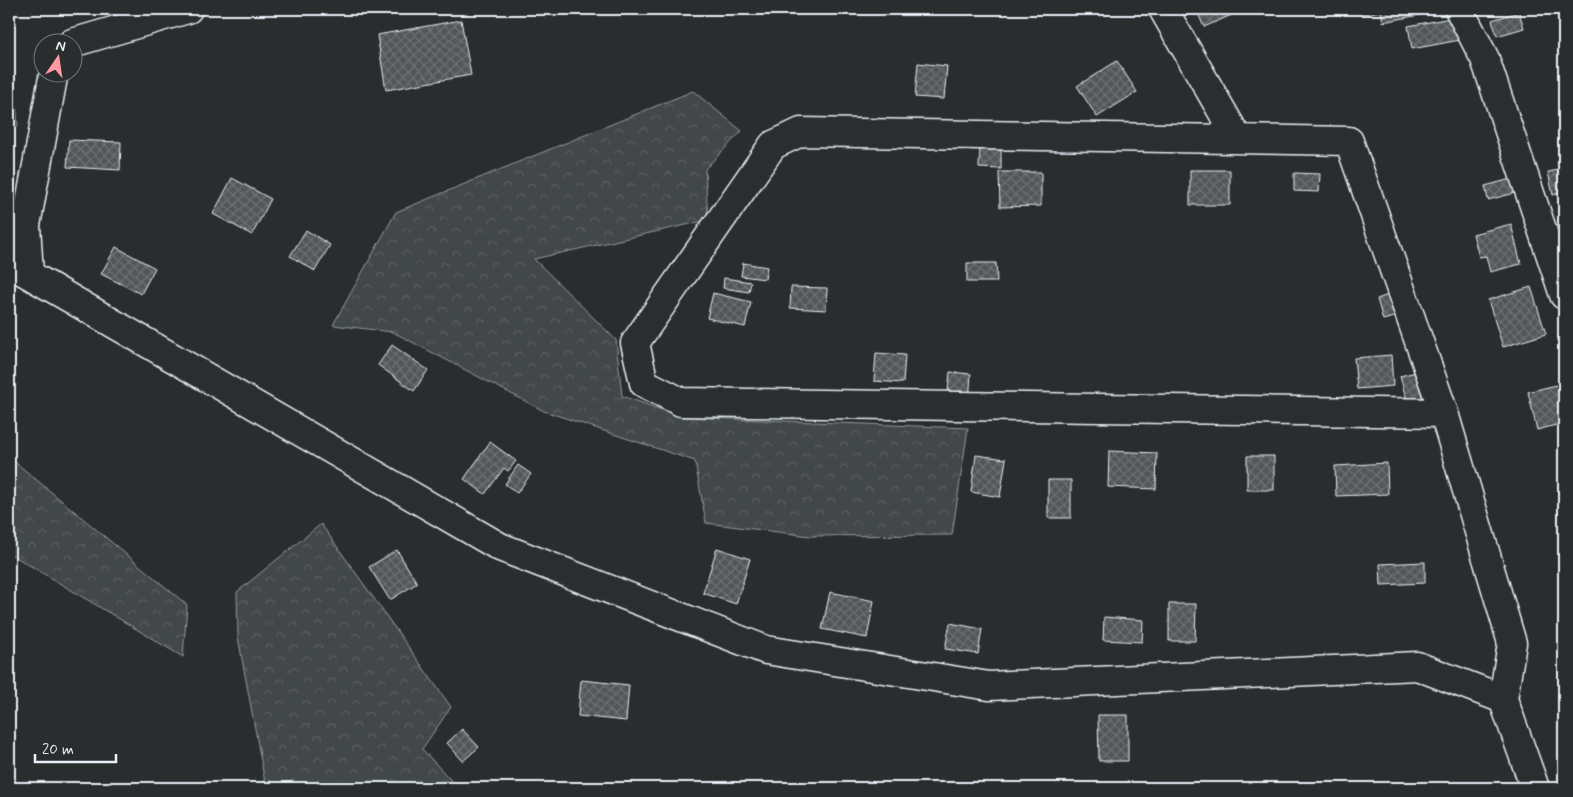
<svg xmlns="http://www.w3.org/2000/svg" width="1573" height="797" font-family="Mynerve,sans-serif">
<defs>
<pattern id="forest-crowns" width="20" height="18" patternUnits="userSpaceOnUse" patternTransform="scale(1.25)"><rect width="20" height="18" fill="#424648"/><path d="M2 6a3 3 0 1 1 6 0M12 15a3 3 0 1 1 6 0" fill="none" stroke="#5d6163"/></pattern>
<pattern id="building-cross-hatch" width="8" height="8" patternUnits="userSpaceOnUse" patternTransform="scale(1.25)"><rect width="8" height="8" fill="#535759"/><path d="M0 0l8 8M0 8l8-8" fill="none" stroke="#6c7072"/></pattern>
</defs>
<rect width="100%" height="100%" fill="#2a2d2e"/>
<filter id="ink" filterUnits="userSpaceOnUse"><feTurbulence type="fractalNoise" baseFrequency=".02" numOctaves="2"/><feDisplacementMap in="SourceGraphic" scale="10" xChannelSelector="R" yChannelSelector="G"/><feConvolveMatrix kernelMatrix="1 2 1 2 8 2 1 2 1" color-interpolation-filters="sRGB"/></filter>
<g filter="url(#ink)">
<path fill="url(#forest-crowns)" stroke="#959ca0" d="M 9,9 L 18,127 L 9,129 Z
M 693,91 L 742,131 L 705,169 L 708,220 L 534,259 L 616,340 L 622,396 L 683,417 L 968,428 L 952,535 L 810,536 L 706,523 L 695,461 L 544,411 L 393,332 L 333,325 L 396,212 Z
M 9,457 L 187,605 L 183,657 L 9,553 Z
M 321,524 L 451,707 L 422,749 L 458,788 L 266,788 L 238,637 L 237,592 Z"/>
<path fill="url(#building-cross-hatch)" stroke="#e8f1f8" d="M 1196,9 L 1243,9 L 1243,10 L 1204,27 Z
M 1362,9 L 1429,9 L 1430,13 L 1383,22 L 1381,11 L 1363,14 Z
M 1519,12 L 1524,28 L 1497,36 L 1492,20 Z
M 1456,17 L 1460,40 L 1412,49 L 1408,26 Z
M 461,20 L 471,75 L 386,90 L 377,35 Z
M 1117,61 L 1137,92 L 1097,117 L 1077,86 Z
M 918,63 L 947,66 L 944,99 L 915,97 Z
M 69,140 L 121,142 L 120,170 L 67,167 Z
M 980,147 L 1001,148 L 1001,169 L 979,168 Z
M 1564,169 L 1564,192 L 1553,195 L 1548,172 Z
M 1190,170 L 1230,170 L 1230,205 L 1190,205 Z
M 999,172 L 1041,172 L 1041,206 L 1000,207 Z
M 1294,173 L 1320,174 L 1319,192 L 1294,191 Z
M 232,178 L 271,199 L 252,235 L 213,214 Z
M 1511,179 L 1515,193 L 1488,200 L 1485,186 Z
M 1511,224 L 1521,264 L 1490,272 L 1486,256 L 1479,257 L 1473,234 Z
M 306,230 L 330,245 L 315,271 L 290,256 Z
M 116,247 L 155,268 L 141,294 L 101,274 Z
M 743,263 L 767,267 L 765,279 L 741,276 Z
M 967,263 L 996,263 L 997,282 L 967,282 Z
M 724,278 L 751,282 L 749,292 L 723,288 Z
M 791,287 L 827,288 L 826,310 L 790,308 Z
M 1531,287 L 1546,334 L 1503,347 L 1488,300 Z
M 713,293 L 751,302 L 745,327 L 707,318 Z
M 1391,294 L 1397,316 L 1383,320 L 1377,299 Z
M 392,345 L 428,370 L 414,391 L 378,365 Z
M 876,353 L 905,355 L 903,383 L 874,381 Z
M 1391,355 L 1393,386 L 1357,389 L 1354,358 Z
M 950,372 L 971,374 L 969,402 L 947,401 Z
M 1416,372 L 1424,402 L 1406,398 L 1400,376 Z
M 1564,383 L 1564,423 L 1537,430 L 1528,392 Z
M 490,442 L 516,461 L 508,471 L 504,468 L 485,494 L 464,479 Z
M 1109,451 L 1157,453 L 1156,489 L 1108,487 Z
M 976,455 L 1006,459 L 1000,497 L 971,492 Z
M 1247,456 L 1274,456 L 1274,490 L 1247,490 Z
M 1387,463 L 1388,494 L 1336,496 L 1335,466 Z
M 518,465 L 531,474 L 517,493 L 505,484 Z
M 1048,480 L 1071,480 L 1071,518 L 1048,518 Z
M 717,548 L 750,559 L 736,604 L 703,593 Z
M 397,550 L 417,583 L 390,600 L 369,567 Z
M 1425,562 L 1425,583 L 1381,585 L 1380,564 Z
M 830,592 L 874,601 L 867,638 L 822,629 Z
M 1169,604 L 1196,604 L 1195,641 L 1169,641 Z
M 1104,617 L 1143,620 L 1142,642 L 1103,640 Z
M 950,623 L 982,629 L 978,654 L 945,649 Z
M 581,680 L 629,685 L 626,721 L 578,716 Z
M 1098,715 L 1128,715 L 1128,761 L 1099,761 Z
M 462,729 L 479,747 L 463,761 L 447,743 Z"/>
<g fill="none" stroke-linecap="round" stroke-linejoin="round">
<g stroke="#e8f1f8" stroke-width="31">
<path id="minor" d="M 1163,9 L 1238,139
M 1459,9 L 1485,59 L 1564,295
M 72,43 L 188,9
M 9,263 L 500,547 L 766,650 L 989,686 L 1417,666 L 1503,699 L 1535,788
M 29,274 L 26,225 L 54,72
M 1444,413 L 681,402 L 644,383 L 635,343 L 773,145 L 801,132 L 1349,141 L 1444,413 L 1512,643 L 1503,699"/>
</g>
<use href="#minor" stroke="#2a2d2e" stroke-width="28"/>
</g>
</g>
<rect width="1573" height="797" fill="none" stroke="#2a2d2e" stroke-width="30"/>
<rect x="15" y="15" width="1543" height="767" fill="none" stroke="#e8f1f8" stroke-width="2" filter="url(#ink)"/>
<g transform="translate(58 58) rotate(13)"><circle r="24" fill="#2a2d2e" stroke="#767b7f"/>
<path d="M0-4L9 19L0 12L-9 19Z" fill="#ff9aa2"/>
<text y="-8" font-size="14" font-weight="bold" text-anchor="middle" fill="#e8f1f8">N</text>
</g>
<path d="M35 754v8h81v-8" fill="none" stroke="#e8f1f8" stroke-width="2.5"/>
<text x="42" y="754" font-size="15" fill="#e8f1f8" stroke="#2a2d2e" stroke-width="4" paint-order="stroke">20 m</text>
</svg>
